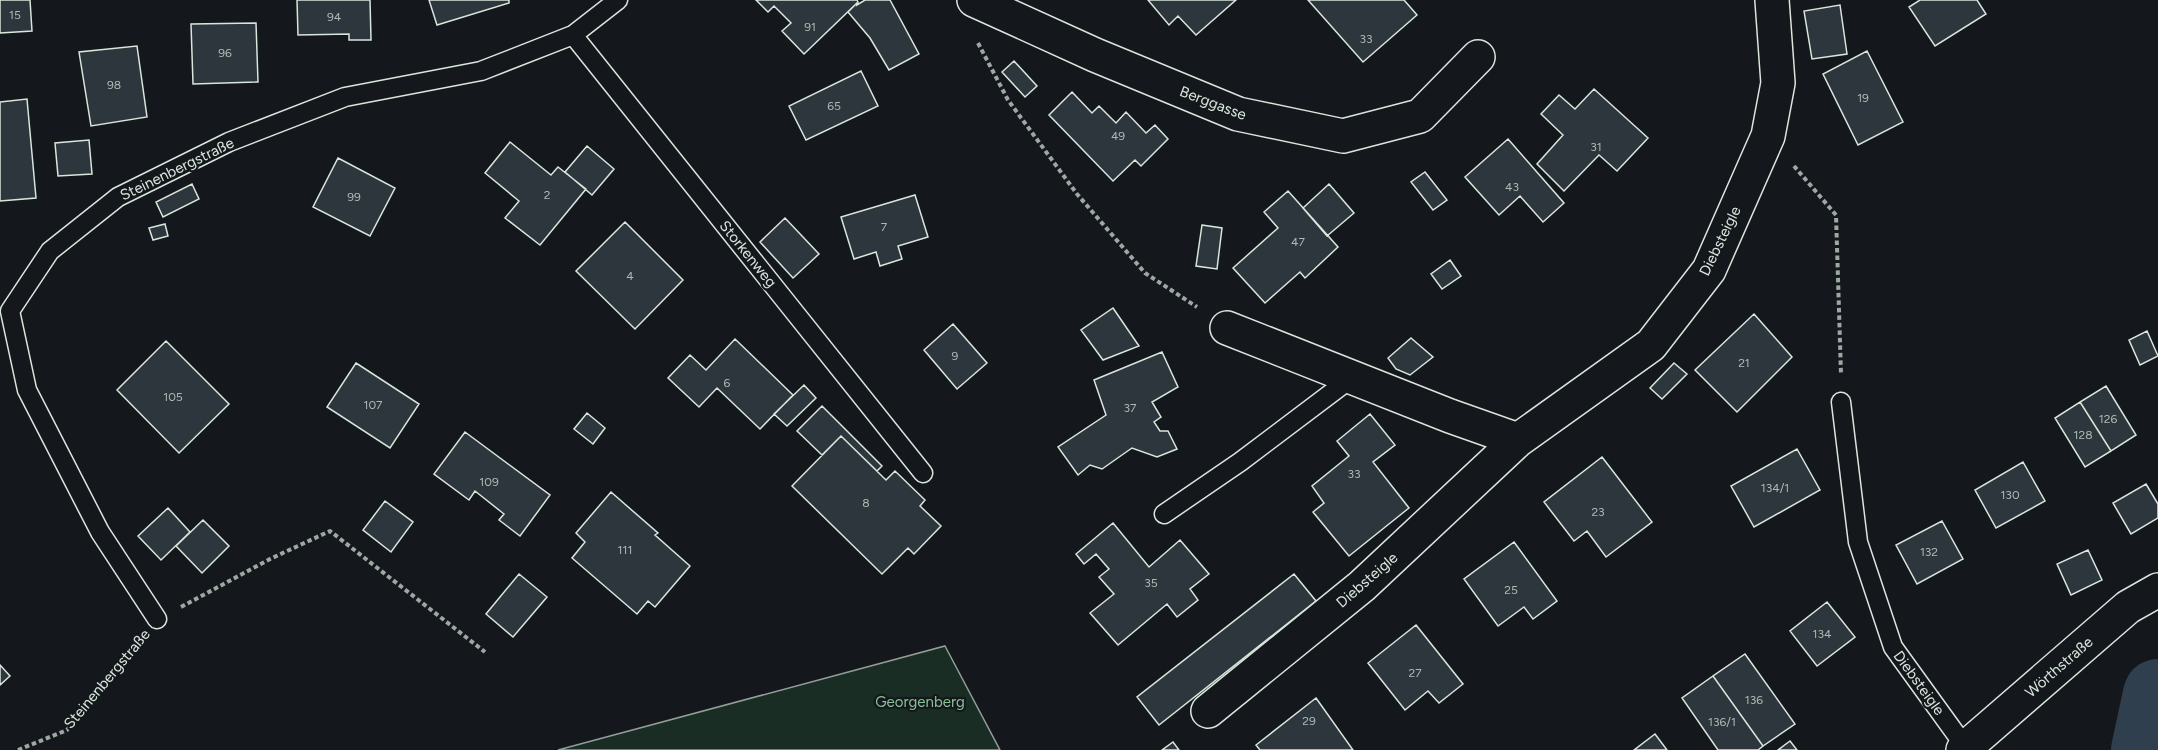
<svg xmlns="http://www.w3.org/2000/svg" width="2158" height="750" font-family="Figtree,sans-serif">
<rect width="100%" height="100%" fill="#14181c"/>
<path fill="#1a2d24" stroke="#939e99" stroke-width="1.5" d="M 945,646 L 1000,750 L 558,750 Z"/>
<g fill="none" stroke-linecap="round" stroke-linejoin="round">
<path stroke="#2f3f4d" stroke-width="70" d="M 2146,750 L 2158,694"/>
</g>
<path fill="#2c363c" stroke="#d8e6dc" stroke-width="1.5" d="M 0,0 L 30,0 L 32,31 L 0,33 Z
M 297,0 L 370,0 L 371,40 L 349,40 L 349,34 L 298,35 Z
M 429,0 L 509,0 L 509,3 L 437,25 Z
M 756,0 L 857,0 L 858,2 L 804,54 L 782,31 L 791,23 L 774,6 L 768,12 Z
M 865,0 L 890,0 L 919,54 L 889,70 L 870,38 L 848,12 L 858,2 L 857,5 Z
M 1148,0 L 1236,0 L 1196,35 L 1178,16 L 1169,25 Z
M 1308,0 L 1404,0 L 1417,15 L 1363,62 Z
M 1920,0 L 1977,0 L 1986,14 L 1935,46 L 1909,7 Z
M 1840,5 L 1847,54 L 1812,59 L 1804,11 Z
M 256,23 L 258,82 L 193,84 L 191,24 Z
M 137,46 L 147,117 L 91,126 L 79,52 Z
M 1867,51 L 1903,122 L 1858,145 L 1823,74 Z
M 1014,61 L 1037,86 L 1025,97 L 1002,72 Z
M 861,71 L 878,106 L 806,140 L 789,106 Z
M 1594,89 L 1648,138 L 1617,171 L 1599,155 L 1564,191 L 1537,164 L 1563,135 L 1541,114 L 1559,95 L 1575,109 Z
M 1072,92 L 1092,113 L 1099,106 L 1116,123 L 1126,112 L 1146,133 L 1155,125 L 1168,139 L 1141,166 L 1135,160 L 1113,181 L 1049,115 Z
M 27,99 L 36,198 L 0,201 L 0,102 Z
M 1508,139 L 1564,203 L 1543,222 L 1520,196 L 1499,215 L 1465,177 Z
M 89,140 L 92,174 L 58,176 L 55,143 Z
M 510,142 L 551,175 L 558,167 L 586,189 L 540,245 L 505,218 L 519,201 L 485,173 Z
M 587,146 L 614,169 L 592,195 L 565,172 Z
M 338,158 L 395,188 L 370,236 L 313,207 Z
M 1425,172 L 1447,200 L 1433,210 L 1411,182 Z
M 192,184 L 199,199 L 163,217 L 156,202 Z
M 1329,184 L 1354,213 L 1327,236 L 1303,208 Z
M 1288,191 L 1338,247 L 1305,278 L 1300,272 L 1265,303 L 1233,268 L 1278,228 L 1264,212 Z
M 915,195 L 928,237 L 898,246 L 902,259 L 880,266 L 876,252 L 854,259 L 841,217 Z
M 785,218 L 819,254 L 793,278 L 760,242 Z
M 625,222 L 683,280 L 635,329 L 576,271 Z
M 165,224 L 168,236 L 153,240 L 149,228 Z
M 1202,225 L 1222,228 L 1217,269 L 1196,266 Z
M 1450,260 L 1461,276 L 1442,289 L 1431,274 Z
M 1113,308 L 1139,346 L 1103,360 L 1081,330 Z
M 1754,314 L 1792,357 L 1737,412 L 1695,370 Z
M 953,324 L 987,363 L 957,389 L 924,350 Z
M 2147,331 L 2158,356 L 2140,365 L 2129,340 Z
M 1411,338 L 1433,357 L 1410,375 L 1396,369 L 1388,358 Z
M 735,339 L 793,395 L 760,429 L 717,388 L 699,407 L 668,378 L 690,355 L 706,370 Z
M 166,341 L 229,404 L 179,453 L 117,390 Z
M 1162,352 L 1178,387 L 1152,402 L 1161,417 L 1154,422 L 1160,431 L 1168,431 L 1177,449 L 1157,457 L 1132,448 L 1102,469 L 1090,465 L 1078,475 L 1058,447 L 1106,415 L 1094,380 Z
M 356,363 L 419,404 L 390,448 L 327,407 Z
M 1674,363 L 1687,374 L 1662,399 L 1650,388 Z
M 804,385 L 816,398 L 787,426 L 774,414 Z
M 2106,386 L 2136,435 L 2111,451 L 2080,402 Z
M 2080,402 L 2111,451 L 2085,467 L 2055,418 Z
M 822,406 L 882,466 L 877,471 L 841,436 L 822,455 L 797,431 Z
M 587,413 L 605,428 L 593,444 L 574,429 Z
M 1370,414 L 1395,445 L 1373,462 L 1409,508 L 1349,556 L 1313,512 L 1324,503 L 1312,486 L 1349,456 L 1337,441 Z
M 465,432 L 550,495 L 520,536 L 499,520 L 504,514 L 475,491 L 469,500 L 434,474 Z
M 841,436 L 886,480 L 895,471 L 925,500 L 920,506 L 941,526 L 914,554 L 908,548 L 882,574 L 792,486 Z
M 1797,449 L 1820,490 L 1754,527 L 1731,486 Z
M 1602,457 L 1652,522 L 1606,557 L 1587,531 L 1574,541 L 1544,502 Z
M 2023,462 L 2045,501 L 1996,528 L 1975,490 Z
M 2146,484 L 2158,504 L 2158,518 L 2131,534 L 2113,503 Z
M 611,492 L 658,533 L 655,535 L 690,566 L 655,607 L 648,601 L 637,614 L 572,558 L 585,542 L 576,533 Z
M 385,501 L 413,522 L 391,552 L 363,530 Z
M 168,508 L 190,532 L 161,560 L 138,536 Z
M 203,520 L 229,546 L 202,573 L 176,546 Z
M 1942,521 L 1963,559 L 1917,584 L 1896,545 Z
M 1113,523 L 1149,567 L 1180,540 L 1209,574 L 1190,589 L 1198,600 L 1177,617 L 1167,604 L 1118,645 L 1090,613 L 1114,594 L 1099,577 L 1109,569 L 1096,554 L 1084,564 L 1076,554 Z
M 1514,542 L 1557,601 L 1533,619 L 1524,607 L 1498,626 L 1464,579 Z
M 2088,550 L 2102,580 L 2071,595 L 2057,564 Z
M 519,574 L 547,597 L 513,637 L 486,614 Z
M 1294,574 L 1316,601 L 1159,725 L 1137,697 Z
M 1827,602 L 1855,637 L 1817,666 L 1790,631 Z
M 1416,625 L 1463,684 L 1439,703 L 1428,691 L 1405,710 L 1368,663 Z
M 1745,654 L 1795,724 L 1763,746 L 1713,676 Z
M 0,665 L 10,676 L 0,685 Z
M 1713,676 L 1763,746 L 1758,750 L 1718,750 L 1682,698 Z
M 1316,698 L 1353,750 L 1260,750 L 1256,745 Z
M 1655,734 L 1667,750 L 1634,750 Z
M 1790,741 L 1797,750 L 1778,750 Z
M 1173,742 L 1179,750 L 1162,750 Z"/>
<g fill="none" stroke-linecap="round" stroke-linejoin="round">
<g stroke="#d8e6dc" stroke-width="21">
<path id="lane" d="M 573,35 L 923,473
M 1841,402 L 1858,542 L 1893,647 L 1966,748
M 1164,514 L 1240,462 L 1354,376
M 157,619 L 100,532 L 27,390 L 10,311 L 50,251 L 118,197 L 229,142 L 345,97 L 481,71 L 573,35 L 618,0"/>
</g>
<g stroke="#d8e6dc" stroke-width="36">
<path id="street" d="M 974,0 L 1095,55 L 1238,114 L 1343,136 L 1420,116 L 1478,57
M 1227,328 L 1450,416 L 1518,440
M 1208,711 L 1362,586 L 1518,440 L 1651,345 L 1709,270 L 1768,136 L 1778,83 L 1772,0
M 1963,750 L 2128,607 L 2158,590"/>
</g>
<path stroke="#9da8a2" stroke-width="4" stroke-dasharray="4.5 3" stroke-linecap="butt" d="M 978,43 L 1008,100 L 1077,194 L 1145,273 L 1197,307
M 1794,166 L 1836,215 L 1841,374
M 181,607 L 270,559 L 330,531 L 485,652
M 18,750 L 67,730 L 139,641"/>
<use href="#lane" stroke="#14181c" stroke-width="18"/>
<use href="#street" stroke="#14181c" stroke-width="33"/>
</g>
<g text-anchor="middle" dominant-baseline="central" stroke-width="4.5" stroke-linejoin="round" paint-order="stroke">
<g font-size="12" fill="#adbab4">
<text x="15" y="15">15</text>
<text x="334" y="17">94</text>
<text x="810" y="27">91</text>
<text x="1366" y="39">33</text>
<text x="225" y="53">96</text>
<text x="114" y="85">98</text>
<text x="1863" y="98">19</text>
<text x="834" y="106">65</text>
<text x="1118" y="136">49</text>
<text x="1596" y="147">31</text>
<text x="1512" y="187">43</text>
<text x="547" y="195">2</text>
<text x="354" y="197">99</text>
<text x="884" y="227">7</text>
<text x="1298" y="242">47</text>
<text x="630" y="276">4</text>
<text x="955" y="356">9</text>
<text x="1744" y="363">21</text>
<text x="727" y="383">6</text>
<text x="173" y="397">105</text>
<text x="373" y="405">107</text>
<text x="1130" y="408">37</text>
<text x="2108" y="419">126</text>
<text x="2083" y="435">128</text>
<text x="1354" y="474">33</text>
<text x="489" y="482">109</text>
<text x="1775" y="488">134/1</text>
<text x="2010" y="495">130</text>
<text x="866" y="503">8</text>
<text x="1598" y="512">23</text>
<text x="625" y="550">111</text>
<text x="1929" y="552">132</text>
<text x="1151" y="583">35</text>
<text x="1511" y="590">25</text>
<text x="1822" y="634">134</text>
<text x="1415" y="673">27</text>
<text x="1754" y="700">136</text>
<text x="1309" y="721">29</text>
<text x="1722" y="722">136/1</text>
</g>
<g font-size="15" fill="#d8e6dc" stroke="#14181c">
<text transform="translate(1213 103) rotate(21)">Berggasse</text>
<text transform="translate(177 169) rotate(-26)">Steinenbergstraße</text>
<text transform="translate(1720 241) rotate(-64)">Diebsteigle</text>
<text transform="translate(748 254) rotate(51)">Storkenweg</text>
<text transform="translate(1367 580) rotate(-41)">Diebsteigle</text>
<text transform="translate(2059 667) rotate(-41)">Wörthstraße</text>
<text transform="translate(107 679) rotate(-50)">Steinenbergstraße</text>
<text transform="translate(1919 683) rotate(54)">Diebsteigle</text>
</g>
<g font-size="15" fill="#8ac095" stroke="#14181c">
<text x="920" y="702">Georgenberg</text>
</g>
</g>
</svg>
